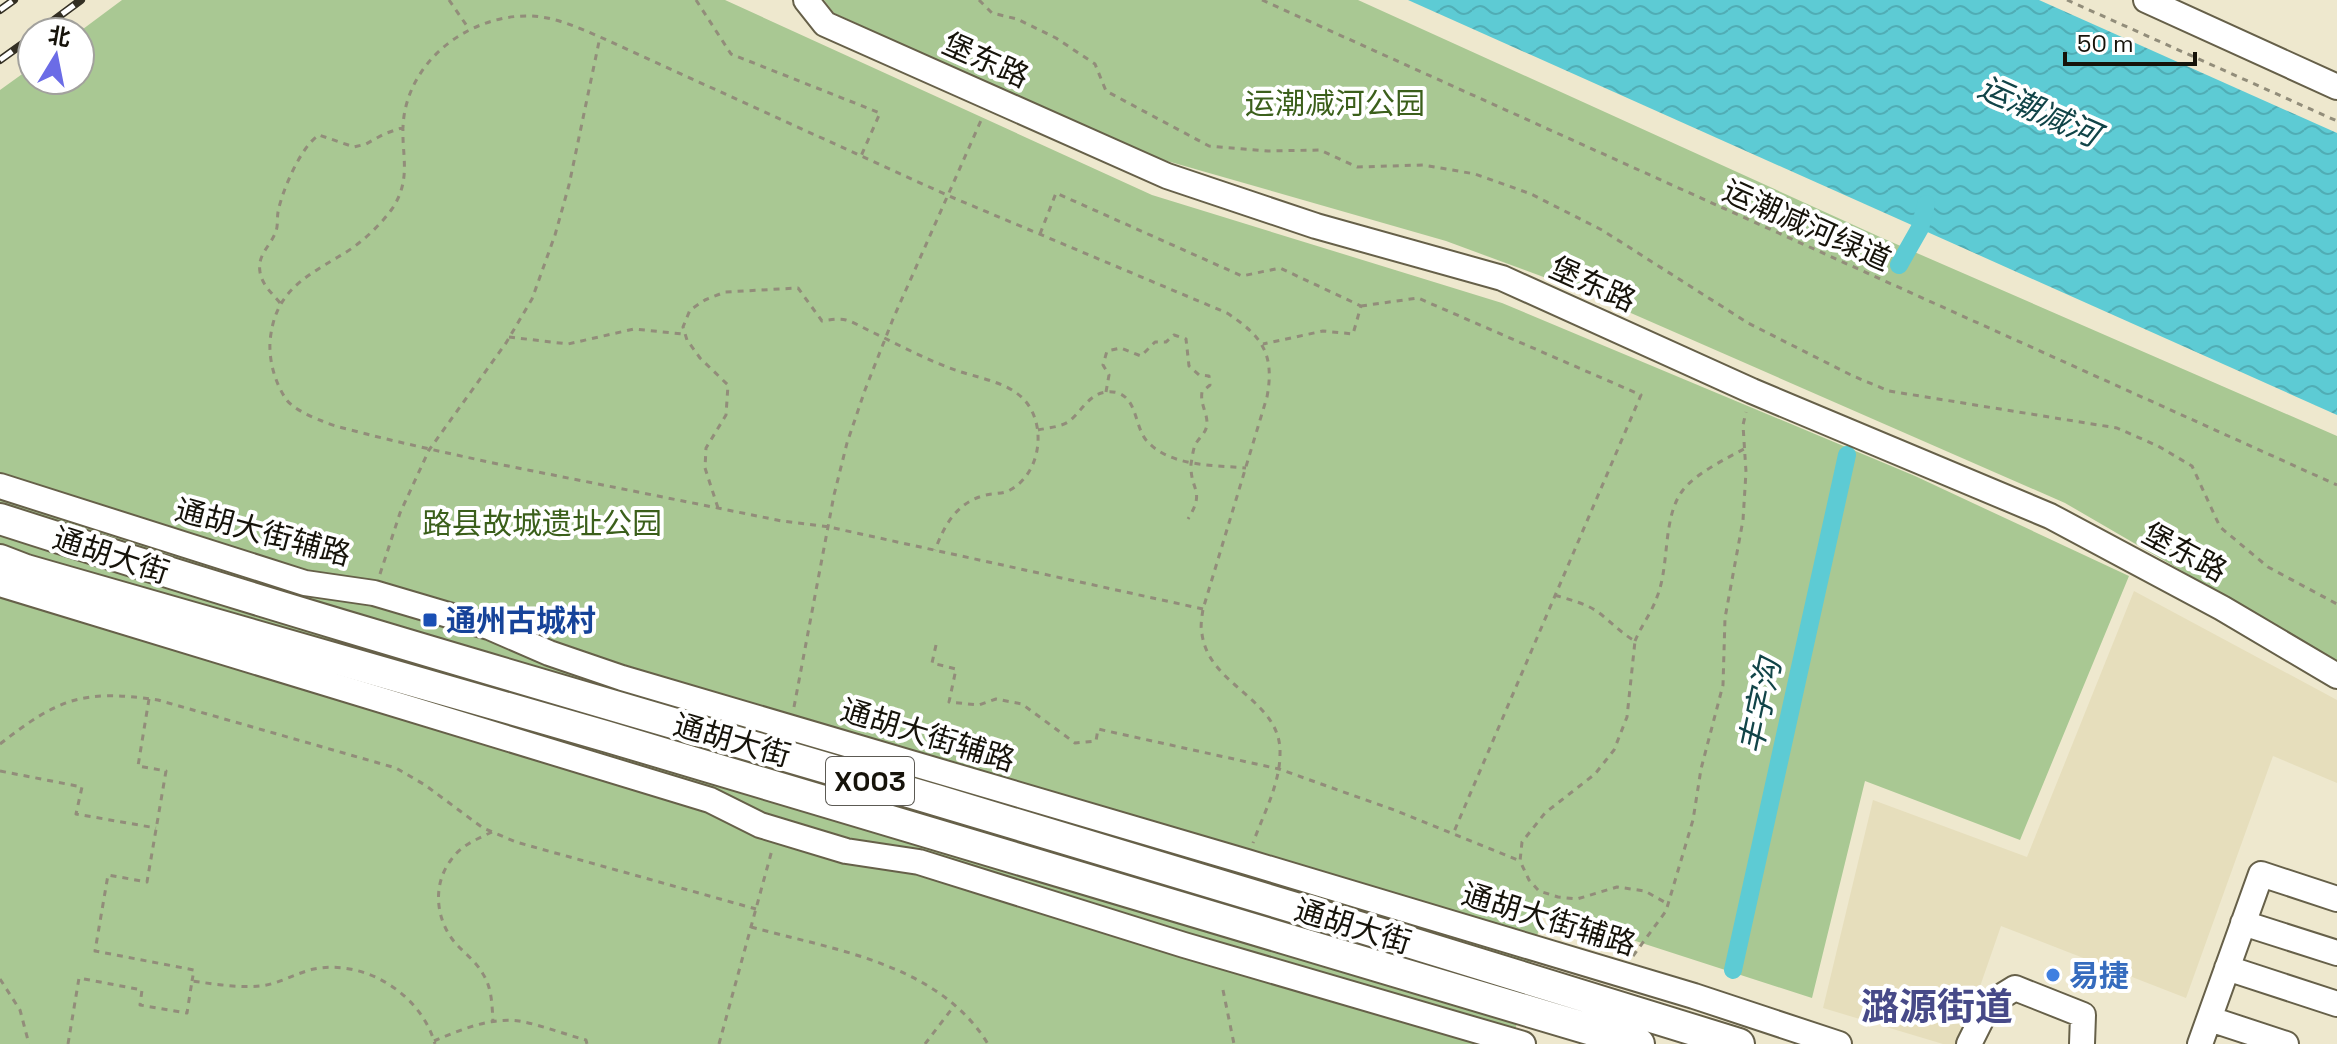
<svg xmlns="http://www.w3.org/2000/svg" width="2337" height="1044" font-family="'Space Grotesk','Noto Sans SC',sans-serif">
<defs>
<pattern id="water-waves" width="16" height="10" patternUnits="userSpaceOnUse" patternTransform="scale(2)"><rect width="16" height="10" fill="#5dcbd4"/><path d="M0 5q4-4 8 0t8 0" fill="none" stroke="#50adb5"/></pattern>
</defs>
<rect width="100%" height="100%" fill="#eee8ce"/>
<path fill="#e6debc" d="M 2134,591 L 2337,700 L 2337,783 L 2273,756 L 2186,998 L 2001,926 L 1960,1044 L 1943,1044 L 1823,1008 L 1873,800 L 2027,857 Z"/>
<path fill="#a9c893" d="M 122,0 L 725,0 L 1152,195 L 1502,303 L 1915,476 L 2129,576 L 2020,840 L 1865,781 L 1812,998 L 1543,911 L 1512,1044 L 0,1044 L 0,90 L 32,67 L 32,80 L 80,80 L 79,32 Z
M 824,0 L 1358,0 L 1880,237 L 2337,436 L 2337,661 L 2065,503 L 1576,289 L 1446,241 L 1146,155 L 834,13 Z"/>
<path fill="url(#water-waves)" d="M 1408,0 L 2039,0 L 2337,133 L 2337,415 Z"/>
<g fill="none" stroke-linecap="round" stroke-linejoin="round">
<path stroke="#5dcbd4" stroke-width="18" d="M 1899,265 L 1920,228 L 1926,204
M 1733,970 L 1847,455"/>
<g stroke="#666049" stroke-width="28">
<path id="minor" d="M 806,0 L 825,24 L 1167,176 L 1316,226 L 1502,278 L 1752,391 L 2050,516 L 2222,608 L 2337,676
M 2146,0 L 2337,87
M 0,486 L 305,583 L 374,593 L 489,627 L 549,653 L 622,678 L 1247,862 L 1694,996 L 1839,1044
M 0,584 L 710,800 L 760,825 L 846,851 L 919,862 L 1184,945 L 1523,1044
M 2243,923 L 2337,953
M 2227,968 L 2337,1004
M 2210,1019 L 2286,1044
M 1969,1044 L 1989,1004 L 2015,988 L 2083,1015 L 2082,1044
M 2200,1044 L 2261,874 L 2337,899"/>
</g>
<g stroke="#666049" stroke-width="34">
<path id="major" d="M 0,519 C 310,619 623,708 936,800 C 1204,879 1472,961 1739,1044
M 0,560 L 26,570 L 605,736 L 1639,1044"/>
</g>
<path stroke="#928d7a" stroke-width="3" stroke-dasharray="6 6" stroke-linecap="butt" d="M 449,0 L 469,29
M 696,0 L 731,54 L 880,113 L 861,156
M 979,0 L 992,13 L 1017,19 L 1056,38 L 1095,64 L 1106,91 L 1209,146 L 1268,151 L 1320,150 L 1357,167 L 1423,165 L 1475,174 L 1531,194 L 1602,230 L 1748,323 L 1853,376 L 1889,391 L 2117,428 L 2158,446 L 2192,466 L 2220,527 L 2268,567 L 2337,604
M 1262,0 L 2337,485
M 2067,0 L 2337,121
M 1040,234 L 1056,193 L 1242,276 L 1280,268 L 1361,306 L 1353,334 L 1323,331 L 1263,344
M 280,303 C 272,293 262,285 260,272 C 257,254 271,246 276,231 C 278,226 277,218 278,212 C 282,191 301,146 319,135 L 354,147 L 366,144 L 384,134 L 404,127
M 1361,306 L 1418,298 L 1641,395 L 1453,834
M 509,337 L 568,344 L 634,329 L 683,334
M 1106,392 L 1109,375 L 1103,365 L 1107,351 L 1121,348 L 1141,356 L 1155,342 L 1166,342 L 1174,335 L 1186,339 L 1189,366 L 1199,375 L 1209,376 L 1210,385 L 1202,392 C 1200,404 1207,412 1207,423 C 1207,433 1199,437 1195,445 C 1193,450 1192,459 1191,464 C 1190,491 1206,490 1188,519
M 1038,430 C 1047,428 1060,427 1068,422 C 1081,413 1088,394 1106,392 C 1138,389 1133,424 1146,440 C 1169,467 1214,465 1246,468
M 718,508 L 705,468 L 706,448 L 726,415 L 728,385 L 700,358 L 687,340 L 683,327 L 690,310 L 705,300 L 725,292 L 798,288 L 822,321 C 830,320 839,318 846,320 C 856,323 865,329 874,333 C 901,346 929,361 958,371 C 976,377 999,381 1015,392 C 1048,413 1045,471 1010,490 C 1004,494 994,493 986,495 C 957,502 945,524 935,550
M 380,574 L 400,513 L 429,450 L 506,343 L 532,299 L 555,235 L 569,185 L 600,37
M 1555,595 C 1570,600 1585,603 1598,612 C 1611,622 1621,633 1635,641 L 1627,717 L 1614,750 L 1595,774 L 1545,813 L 1522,842 L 1520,861 L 1529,880 L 1539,891 L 1558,897 L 1577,899 L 1617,887 L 1645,891 L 1668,904
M 1203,609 L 829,527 L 782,521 C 688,502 593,483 498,464 C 456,455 415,446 374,436 C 357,431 338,428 322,421 C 311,417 292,408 286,399 C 275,383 269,361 270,342 C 274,294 301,279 338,257 C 358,246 378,228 392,209 C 414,176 399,151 404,116 C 413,56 473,14 531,16 C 555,17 577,27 600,37 L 949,196 L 1227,313 C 1262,336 1275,354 1267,397 L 1203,609 C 1202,617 1200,626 1202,634 C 1209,687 1282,699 1280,754 C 1280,784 1263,815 1253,843
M 1635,641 C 1641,626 1652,612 1657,597 C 1670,565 1662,517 1683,490 C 1695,474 1727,458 1744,449
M 936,645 L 932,663 L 956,669 L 949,702 L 979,705 L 996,699 L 1022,704 L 1075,743 L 1096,741 L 1098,729 L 1279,769 L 1397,811 L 1520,861
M 149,699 L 138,766 L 166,771 L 147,882 L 108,875 L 95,951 L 194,970 L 192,981
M 794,707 L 834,495 L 847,443 L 865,390 L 893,319 L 983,116
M 0,744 C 59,698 83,689 158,700 L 396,768 L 425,785 L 483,828 L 516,842 L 756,909
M 0,771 L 82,787 L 76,814 L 156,828
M 492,832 C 477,839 460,846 451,860 C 434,882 435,913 450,936 C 459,950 475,959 483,974 C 492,988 492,1005 493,1022
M 751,927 C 835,950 939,964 988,1044
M 1633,956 L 1666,911 L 1693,820 L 1701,769 L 1723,685 L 1725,618 L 1743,520 L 1746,472 L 1743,425 L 1746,412
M 0,979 L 20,1010 L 29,1044
M 1223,990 L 1234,1044
M 434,1041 C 460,1030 490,1017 519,1021 C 541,1025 564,1034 586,1040 L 587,1044
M 68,1044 L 79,978 L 142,990 L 140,1005 L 187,1013 L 192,981 C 214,984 238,988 260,986 C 279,984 296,973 314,969 C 365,959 421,994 435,1044
M 719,1044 L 772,850
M 925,1044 L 954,1006"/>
<use href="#minor" stroke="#fff" stroke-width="24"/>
<use href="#major" stroke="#fff" stroke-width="30"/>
<g stroke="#332f24" stroke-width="8">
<path id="rail" d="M 0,10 L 14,0
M 38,32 L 81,0
M 0,60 L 32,37"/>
</g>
<use href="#rail" stroke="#fff" stroke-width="5" stroke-dasharray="15" stroke-linecap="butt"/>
</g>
<rect fill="#1a4fb4" stroke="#fff" stroke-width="3" x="422" y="612" width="16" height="16" rx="4"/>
<circle fill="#3f7fe0" stroke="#fff" stroke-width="3" cx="2053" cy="975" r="8"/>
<g text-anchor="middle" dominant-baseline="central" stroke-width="8" stroke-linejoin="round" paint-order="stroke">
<rect fill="#fff" stroke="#5c5a54" stroke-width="2" x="826" y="757" width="88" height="48" rx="6"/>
<g font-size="28" font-weight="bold" fill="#16130a">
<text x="870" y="781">X003</text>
</g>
<g font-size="30" fill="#16130a" stroke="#fff">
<text transform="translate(986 60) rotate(24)">堡东路</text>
<text transform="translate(1807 225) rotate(24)">运潮减河绿道</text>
<text transform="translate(1593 284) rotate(24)">堡东路</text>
<text transform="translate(263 532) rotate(15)">通胡大街辅路</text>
<text transform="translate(2185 552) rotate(28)">堡东路</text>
<text transform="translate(111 555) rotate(18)">通胡大街</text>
<text transform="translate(928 735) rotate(17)">通胡大街辅路</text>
<text transform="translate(732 740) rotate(16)">通胡大街</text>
<text transform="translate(1549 919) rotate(17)">通胡大街辅路</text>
<text transform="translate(1353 926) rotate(17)">通胡大街</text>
</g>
<g font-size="30" fill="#3b5f1b" stroke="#fff">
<text x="1335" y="103">运潮减河公园</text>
<text x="542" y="523">路县故城遗址公园</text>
</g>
<g font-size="30" font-weight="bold" fill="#164399" stroke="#fff" text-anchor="start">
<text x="446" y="620">通州古城村</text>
</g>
<g font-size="30" font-weight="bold" fill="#366cbe" stroke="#fff" text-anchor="start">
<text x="2069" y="975">易捷</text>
</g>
<g font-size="32" font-style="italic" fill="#114448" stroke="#fff">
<text transform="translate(2039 111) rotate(24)">运潮减河</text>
<text transform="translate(1760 706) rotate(-78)">丰字沟</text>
</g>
<g font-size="38" font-weight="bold" fill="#474a88" stroke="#fff">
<text x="1937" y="1007">潞源街道</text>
</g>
</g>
<g transform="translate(56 56) rotate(10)"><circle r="38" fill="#ffffff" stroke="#a2a19d" stroke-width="2"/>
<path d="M0-6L14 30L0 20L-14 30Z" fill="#6b6ce6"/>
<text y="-12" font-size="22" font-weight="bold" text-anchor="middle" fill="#16130a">北</text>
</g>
<path d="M2065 52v12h130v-12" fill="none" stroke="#16130a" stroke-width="4"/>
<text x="2077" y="52" font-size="24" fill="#16130a" stroke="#ffffff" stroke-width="6" paint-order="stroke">50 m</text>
</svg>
